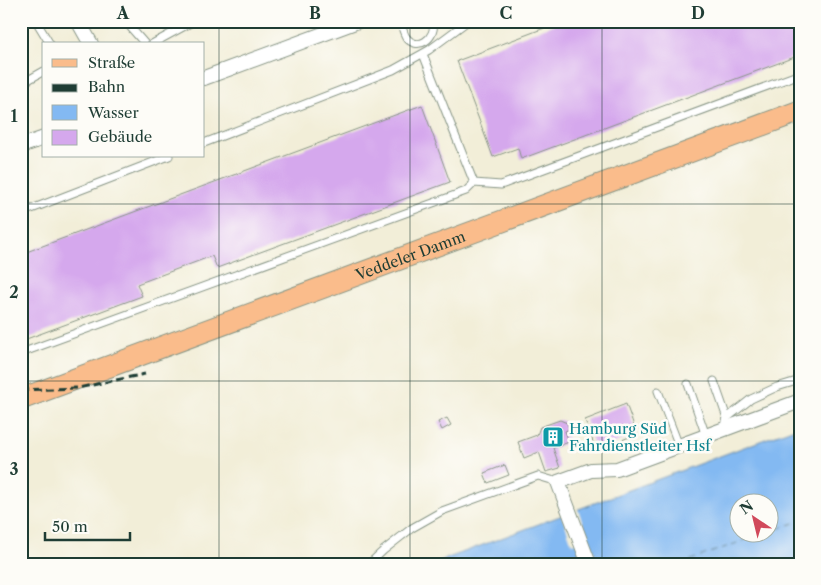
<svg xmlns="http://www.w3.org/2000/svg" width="821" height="585" font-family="'Libre Caslon Text',serif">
<rect width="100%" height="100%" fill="#fdfcf7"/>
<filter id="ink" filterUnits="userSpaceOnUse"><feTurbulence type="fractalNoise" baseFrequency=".02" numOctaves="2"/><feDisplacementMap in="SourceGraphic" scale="10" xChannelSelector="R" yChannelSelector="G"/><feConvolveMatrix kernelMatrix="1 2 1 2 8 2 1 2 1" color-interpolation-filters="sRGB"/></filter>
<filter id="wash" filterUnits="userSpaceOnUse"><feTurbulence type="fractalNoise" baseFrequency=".0096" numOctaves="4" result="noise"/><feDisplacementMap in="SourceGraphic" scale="20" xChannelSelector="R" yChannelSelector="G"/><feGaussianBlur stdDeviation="1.12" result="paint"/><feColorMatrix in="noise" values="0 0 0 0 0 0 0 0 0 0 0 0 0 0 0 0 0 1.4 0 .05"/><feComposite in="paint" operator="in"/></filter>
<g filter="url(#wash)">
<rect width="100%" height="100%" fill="#f2eed8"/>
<path fill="#83b9f2" stroke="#517b93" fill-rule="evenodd" d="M 800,426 L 800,564 L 432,564 ZM 738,502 L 768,502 L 768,532 L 738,532 Z"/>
<path fill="#f2eed8" d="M 577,507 L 598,564 L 586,564 L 578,542 L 572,544 L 561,513 Z"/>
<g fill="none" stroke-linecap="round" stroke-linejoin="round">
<path stroke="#385c64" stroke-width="1" stroke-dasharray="6 5" stroke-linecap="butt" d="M 768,532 L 800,521
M 680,564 L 767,532"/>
</g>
<g id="blocks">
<path fill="#d5a8ed" d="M 563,21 L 800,21 L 800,55 L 521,159 L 518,148 L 493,157 L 457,61 Z
M 422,105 L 450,182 L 217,268 L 212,256 L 137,284 L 142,296 L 21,341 L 21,254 Z
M 626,404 L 637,434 L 596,450 L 585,420 Z
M 447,418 L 451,425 L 442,430 L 438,422 Z
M 560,420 L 567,423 L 569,429 L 565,431 L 569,442 L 553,448 L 560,468 L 546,472 L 539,452 L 524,458 L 518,442 L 537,435 L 540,427 Z
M 505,465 L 509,475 L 488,483 L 484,473 Z"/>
</g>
</g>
<g filter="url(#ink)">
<use href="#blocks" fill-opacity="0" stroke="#889686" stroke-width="1"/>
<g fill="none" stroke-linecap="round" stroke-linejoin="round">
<g stroke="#889686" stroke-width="9">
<path id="service" d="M 36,21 L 50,44
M 125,21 L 145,44
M 400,21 C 402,26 403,32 406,37 C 417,52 437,39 433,21
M 152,44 L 194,21
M 21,84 L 44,71
M 204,143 L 393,70 L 429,50 L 468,21
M 474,183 L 501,185 L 800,74
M 21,213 L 169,156
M 21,353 L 466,191 L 474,183 L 423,54
M 714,381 L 727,418 L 726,421
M 688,384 L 706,436
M 658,391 L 679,446
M 727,418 L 751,399 L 777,387 L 800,380
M 369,564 L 384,550 L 412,528 L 442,511 L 538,476 L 558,482"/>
</g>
<g stroke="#889686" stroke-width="16">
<path id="minor" d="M 78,21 L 91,44
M 204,78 L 358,21
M 21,146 L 44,138
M 589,564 L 558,482 L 591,470 L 617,469 L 800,401"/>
</g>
<g stroke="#889686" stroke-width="23">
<g id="primary">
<path id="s1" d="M 21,399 L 800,111"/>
</g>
</g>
<use href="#service" stroke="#fff" stroke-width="7"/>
<use href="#minor" stroke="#fff" stroke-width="14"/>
<use href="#primary" stroke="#fabc8b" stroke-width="21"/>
<path stroke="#1f3d34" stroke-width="3" stroke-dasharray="8 4" stroke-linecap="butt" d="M 21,390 L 78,388 L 145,374"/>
</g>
</g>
<path fill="none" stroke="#1f3d34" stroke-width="1" stroke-opacity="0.55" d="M 219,21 L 219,564M 410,21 L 410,564M 602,21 L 602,564M 21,204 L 800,204M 21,381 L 800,381"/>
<defs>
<g id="building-square" transform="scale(1.125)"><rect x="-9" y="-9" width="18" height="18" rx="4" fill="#0f9aa8" stroke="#fdfcf7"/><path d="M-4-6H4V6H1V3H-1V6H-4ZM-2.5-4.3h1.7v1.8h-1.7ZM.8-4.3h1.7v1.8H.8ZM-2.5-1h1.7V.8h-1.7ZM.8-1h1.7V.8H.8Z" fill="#fff"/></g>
</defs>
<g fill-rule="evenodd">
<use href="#building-square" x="553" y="437"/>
</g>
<g text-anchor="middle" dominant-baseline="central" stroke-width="5" stroke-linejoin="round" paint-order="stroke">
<g font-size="15" fill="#1f3d34" stroke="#fdfcf7">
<text stroke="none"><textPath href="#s1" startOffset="415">Veddeler Damm</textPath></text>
</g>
<g font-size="15" fill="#0d838f" stroke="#fdfcf7" text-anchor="start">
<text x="569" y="428">Hamburg Süd<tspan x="569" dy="17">Fahrdienstleiter Hsf</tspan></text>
</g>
</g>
<rect width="821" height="585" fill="none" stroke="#fdfcf7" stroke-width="55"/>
<rect x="42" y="42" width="162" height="115" fill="#fdfcf7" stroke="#a4b0a9"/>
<rect x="52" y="59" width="25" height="8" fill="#fabc8b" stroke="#a4b0a9"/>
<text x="88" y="68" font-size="15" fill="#1f3d34">Straße</text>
<rect x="52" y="84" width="25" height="8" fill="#1f3d34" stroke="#a4b0a9"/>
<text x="88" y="92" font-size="15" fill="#1f3d34">Bahn</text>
<rect x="52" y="105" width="25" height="15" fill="#83b9f2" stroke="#a4b0a9"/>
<text x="88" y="118" font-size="15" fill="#1f3d34">Wasser</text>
<rect x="52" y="130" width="25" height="15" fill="#d5a8ed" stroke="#a4b0a9"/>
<text x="88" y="142" font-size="15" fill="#1f3d34">Gebäude</text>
<g transform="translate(754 518) rotate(325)"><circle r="24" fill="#fdfcf7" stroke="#a4b0a9"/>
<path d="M0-4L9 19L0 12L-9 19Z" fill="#d1495b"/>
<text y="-8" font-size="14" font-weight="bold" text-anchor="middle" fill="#1f3d34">N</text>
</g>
<path d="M45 532v8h85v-8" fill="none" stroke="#1f3d34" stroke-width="2.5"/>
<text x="52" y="532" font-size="15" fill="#1f3d34" stroke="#fdfcf7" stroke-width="4" paint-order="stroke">50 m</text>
<rect x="28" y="28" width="766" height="530" fill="none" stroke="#1f3d34" stroke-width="2"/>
<g font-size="16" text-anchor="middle" font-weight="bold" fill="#1f3d34">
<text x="123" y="19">A</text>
<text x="315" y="19">B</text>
<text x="506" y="19">C</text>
<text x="698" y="19">D</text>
<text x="14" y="122">1</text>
<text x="14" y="298">2</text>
<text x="14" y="475">3</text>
</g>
</svg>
